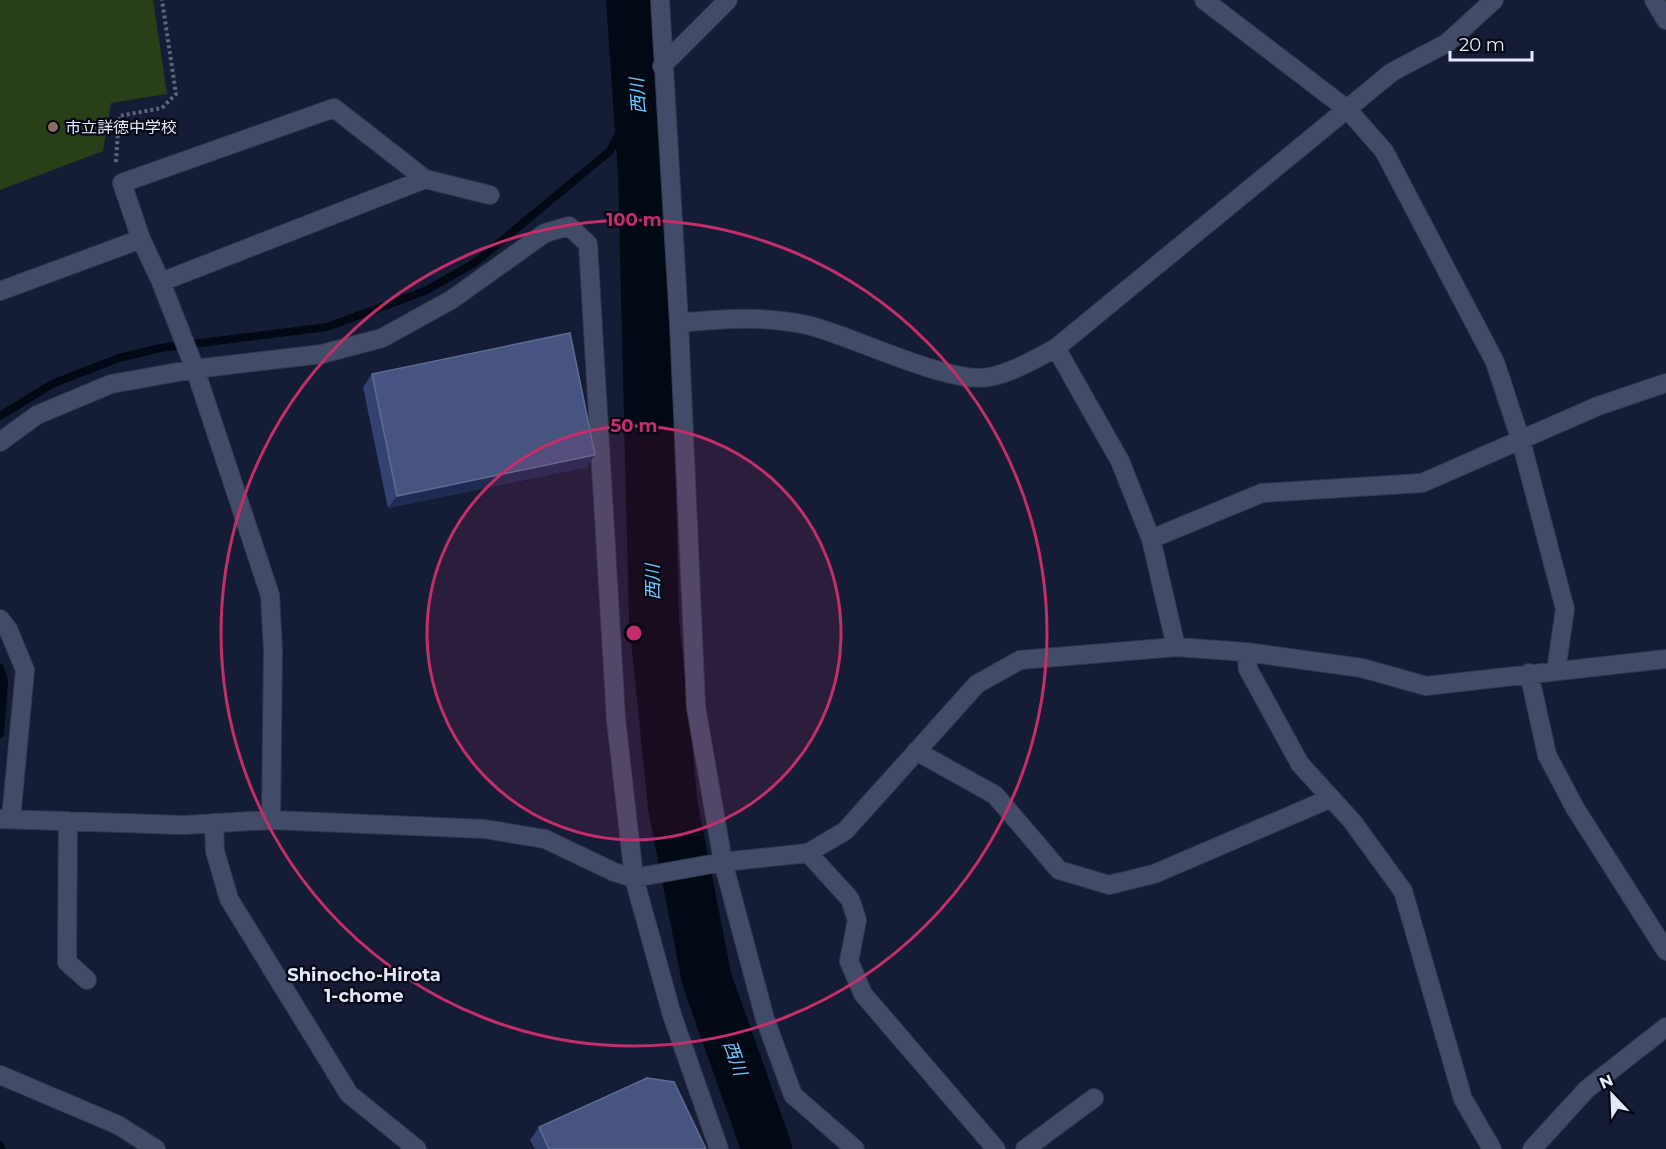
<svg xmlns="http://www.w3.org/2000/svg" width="1666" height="1149" font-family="Montserrat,'Noto Sans JP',sans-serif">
<rect width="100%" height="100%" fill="#151d36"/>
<path fill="#283f17" d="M 0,0 L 153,0 L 167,94 L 111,103 L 103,151 L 0,190 Z"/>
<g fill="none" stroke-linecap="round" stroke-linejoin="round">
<path stroke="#000914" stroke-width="8" d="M 0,416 L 52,384 L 119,358 L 160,348 L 327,327 L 425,291 L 476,262 L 610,151 L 638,97
M 0,668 L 4,681 L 0,734
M 0,1145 L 2,1149"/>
<path stroke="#000914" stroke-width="50" d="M 631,0 L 643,174 L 654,619 L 673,807 L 707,980 L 767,1149"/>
<g stroke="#34384d" stroke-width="20">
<path id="minor" d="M 660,0 L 679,323 L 696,707 L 723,862 L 765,1019 L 793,1095 L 855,1149
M 1204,0 L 1348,110 L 1384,151 L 1495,362 L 1521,441 L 1565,609 L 1556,671
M 1654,0 L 1666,20
M 662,66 L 728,0
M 141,239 L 122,183 L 334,108 L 425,179 L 490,195
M 161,282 L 425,179
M 0,291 L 141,239 L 161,282 L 195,369 L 270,595 L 273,651 L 271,820
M 679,323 C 724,319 767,315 811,326 C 854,337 950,385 989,377 C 1014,372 1035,359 1056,348
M 0,442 L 37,415 L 111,384 L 195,369 L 322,354 L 382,338 L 451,300 L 545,233 L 569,226 L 588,244 L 616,719 L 634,878 L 672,1015 L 719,1149
M 1151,539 L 1262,493 L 1422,483 L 1598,406 L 1666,383
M 0,619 L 8,629 L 25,670 L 11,819
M 1176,647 L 1151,539 L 1120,461 L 1056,348 L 1392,72 L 1447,43 L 1494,0
M 1246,652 L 1248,669 L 1300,764 L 1352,821 L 1403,891 L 1463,1099 L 1492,1149
M 1529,673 L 1547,755 L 1575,808 L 1666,951
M 916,751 L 995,795 L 1059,870 L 1109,885 L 1154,874 L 1329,799
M 0,819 L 183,825 L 271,820 L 485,829 L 545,839 L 614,872 L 634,878 L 723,862 L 808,853 L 845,831 L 977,684 L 1020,660 L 1176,647 L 1246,652 L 1362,668 L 1426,686 L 1666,659
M 68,821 L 67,962 L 87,980
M 214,823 L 215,851 L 229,899 L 349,1094 L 417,1149
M 808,853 L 850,899 L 857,920 L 849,961 L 863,994 L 996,1149
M 0,1075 L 118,1125 L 156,1149
M 1025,1149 L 1094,1098
M 1532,1149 L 1587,1089 L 1666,1027"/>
</g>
<path stroke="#5d647b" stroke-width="4" stroke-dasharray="3 3" stroke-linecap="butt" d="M 116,162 L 119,116 L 162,108 L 176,94 L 162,0"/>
<use href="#minor" stroke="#424c68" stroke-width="18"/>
</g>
<path fill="#334270" d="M 372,374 L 587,467 L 388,508 L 363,387 Z
M 539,1127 L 706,1149 L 535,1149 L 530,1140 Z"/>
<path fill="#1f2b52" d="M 595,455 L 587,467 L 388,508 L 397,496 Z"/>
<path fill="#46547f" stroke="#5f6b92" stroke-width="1.5" d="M 570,333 L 595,455 L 397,496 L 372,374 Z
M 647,1078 L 674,1082 L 706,1149 L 549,1149 L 539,1127 Z"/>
<circle cx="634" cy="633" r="207" fill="#c52d6b" fill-opacity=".12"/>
<g fill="none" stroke="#c52d6b" stroke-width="3">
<circle cx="634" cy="633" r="207"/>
<circle cx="634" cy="633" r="413"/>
</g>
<circle fill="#8d6e63" stroke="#050813" stroke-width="2" cx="53" cy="127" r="6"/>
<g text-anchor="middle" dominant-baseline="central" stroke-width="4.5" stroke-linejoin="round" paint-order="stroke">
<g font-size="16" fill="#e4eafc" stroke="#050813" text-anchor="start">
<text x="65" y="127">市立詳徳中学校</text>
</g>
<g font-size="18" font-style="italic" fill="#6dc9ff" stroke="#050813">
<text transform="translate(638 96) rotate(-94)">西川</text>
<text transform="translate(653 582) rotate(-91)">西川</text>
<text transform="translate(735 1058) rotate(70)">西川</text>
</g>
<g font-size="18" font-weight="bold" fill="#e4eafc" stroke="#050813">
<text x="364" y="975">Shinocho-Hirota<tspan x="364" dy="21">1-chome</tspan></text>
</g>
</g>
<circle cx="634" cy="633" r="9" fill="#c52d6b" stroke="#050813" stroke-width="3"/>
<g font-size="18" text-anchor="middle" font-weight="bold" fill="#c52d6b" stroke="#050813" stroke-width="4.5" stroke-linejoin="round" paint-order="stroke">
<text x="634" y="226">100 m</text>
<text x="634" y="432">50 m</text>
</g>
<g transform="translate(1612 1095) rotate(337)" stroke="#050813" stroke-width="4.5" paint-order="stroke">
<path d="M0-4.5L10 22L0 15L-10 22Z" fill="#e4eafc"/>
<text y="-9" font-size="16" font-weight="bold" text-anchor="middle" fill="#e4eafc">N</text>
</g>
<path d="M1450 51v9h82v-9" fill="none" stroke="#e4eafc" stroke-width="3"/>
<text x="1459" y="51" font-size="18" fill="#e4eafc" stroke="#050813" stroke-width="4.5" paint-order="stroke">20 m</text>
</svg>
